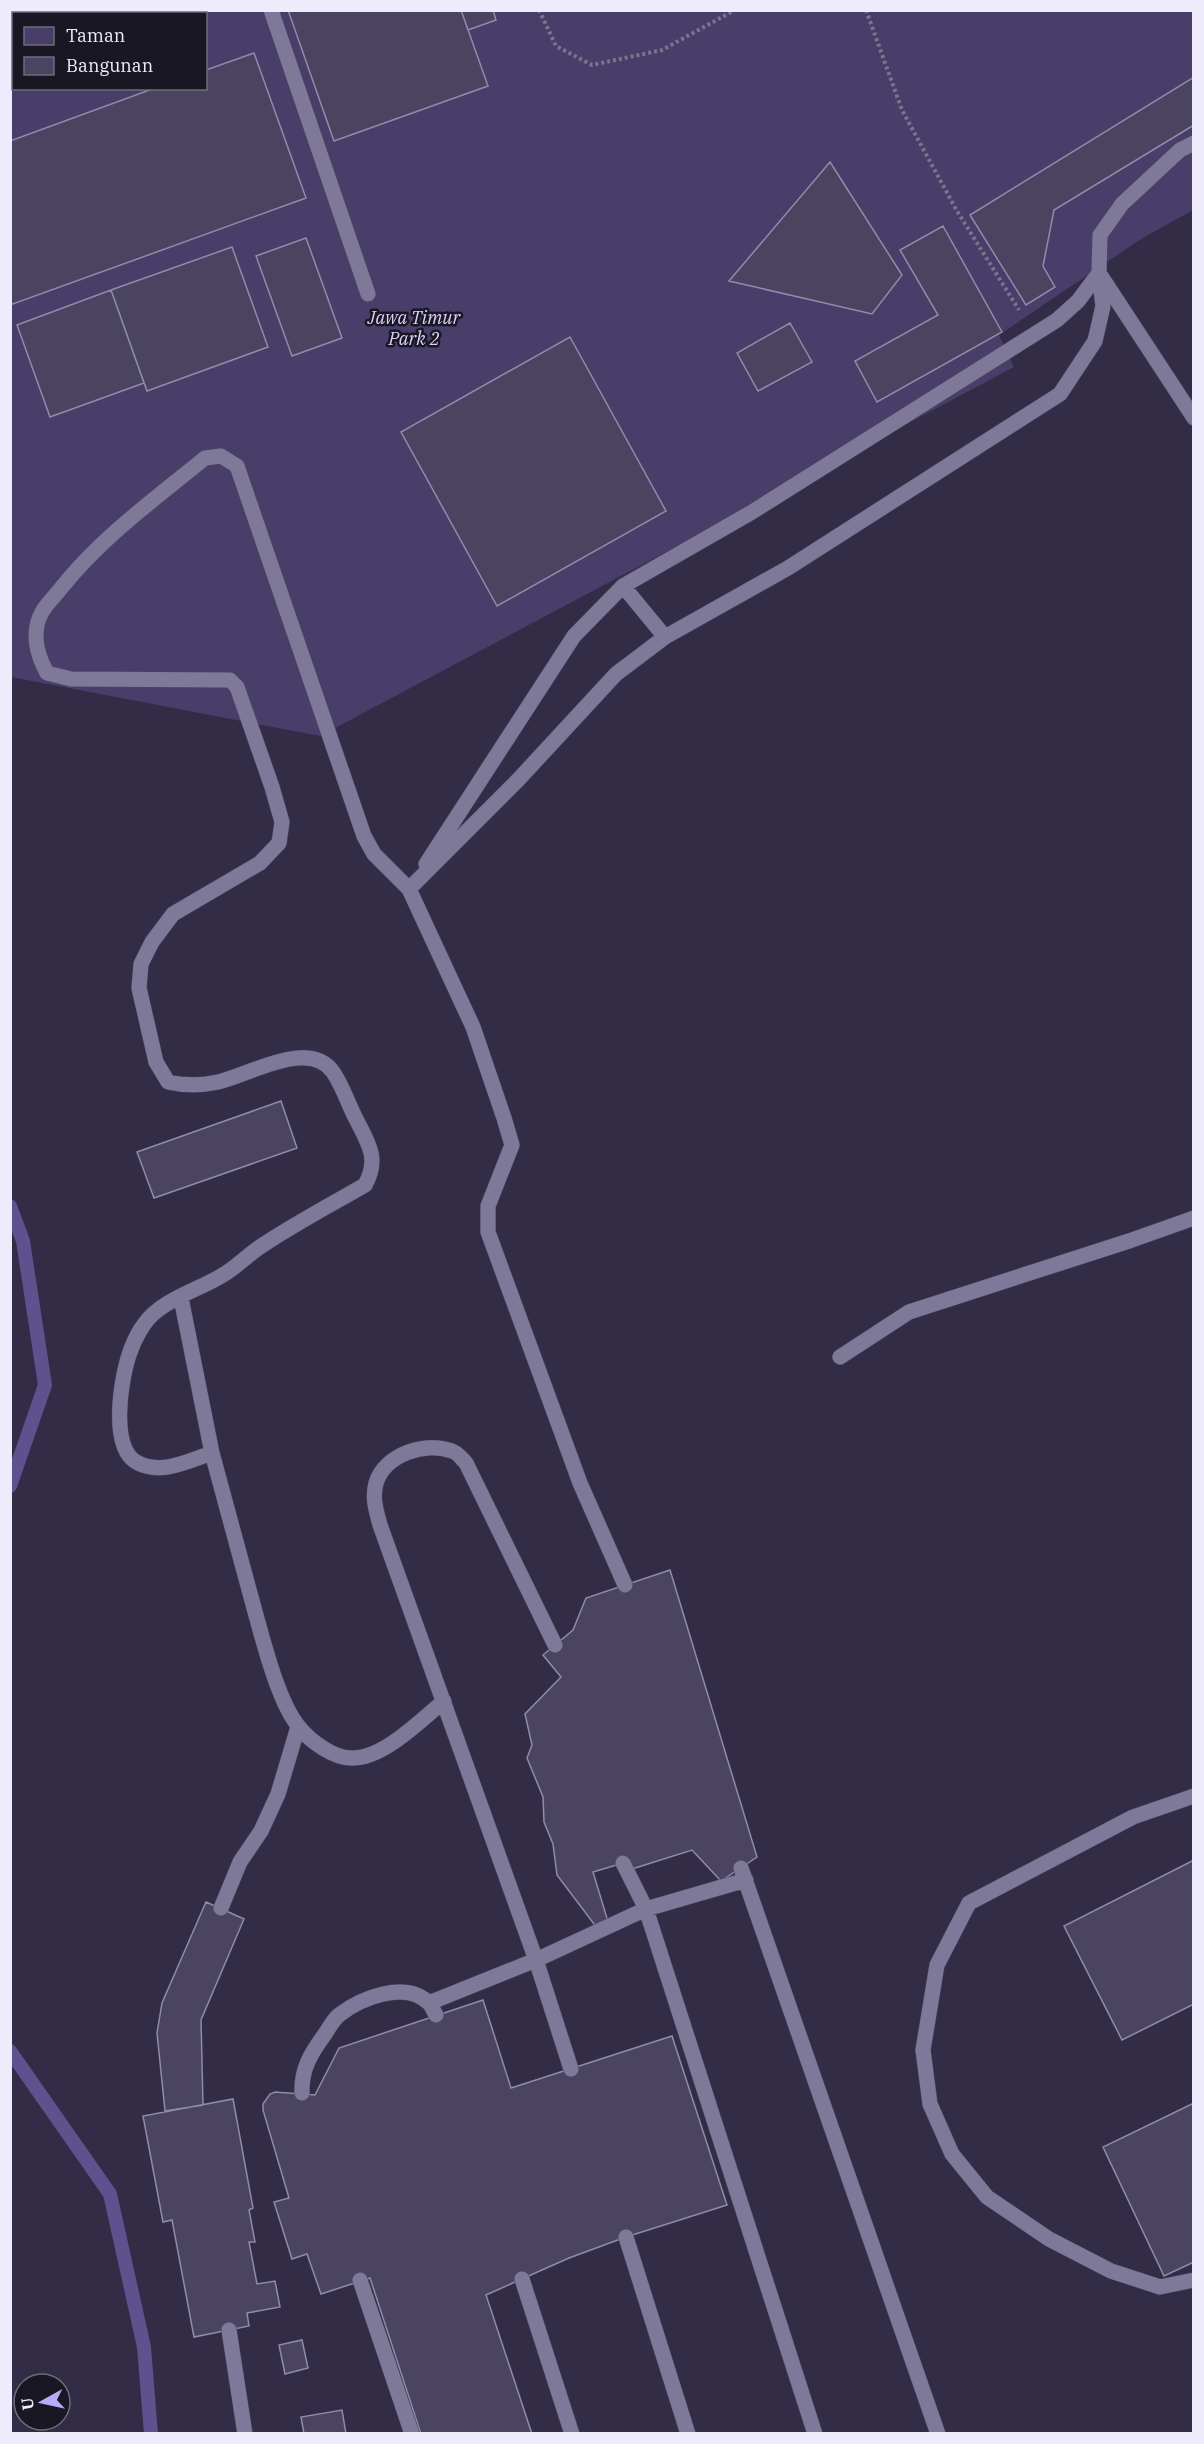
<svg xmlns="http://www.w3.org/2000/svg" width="1204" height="2444" font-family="'IBM Plex Serif',serif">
<rect width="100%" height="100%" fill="#322c47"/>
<path fill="#493e6a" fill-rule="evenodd" d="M 10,11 L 1193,11 L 1193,210 L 1141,239 L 999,335 L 1014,367 L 320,736 L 11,677 ZM 14,14 L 206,14 L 206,88 L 14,88 Z"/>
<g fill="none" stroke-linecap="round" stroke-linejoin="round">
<path stroke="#5f508e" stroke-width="14" d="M 10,1206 L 23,1241 L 45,1385 L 10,1486
M 10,2051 L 110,2194 L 144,2347 L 151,2434"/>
</g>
<path fill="#4a4461" stroke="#918bab" stroke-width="1.5" d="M 288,10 L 461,10 L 488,86 L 334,141 Z
M 461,10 L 493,10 L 496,20 L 468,30 Z
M 254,53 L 306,198 L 10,305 L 10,141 L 155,88 L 206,88 L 206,70 Z
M 1194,77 L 1194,125 L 1054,210 L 1043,266 L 1055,287 L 1026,305 L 970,215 Z
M 830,162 L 902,275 L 872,314 L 729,281 Z
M 943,226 L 1002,332 L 877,402 L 855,361 L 938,315 L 900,250 Z
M 306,238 L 342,338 L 292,356 L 256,256 Z
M 232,247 L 268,347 L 147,391 L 111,290 Z
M 111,290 L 144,383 L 50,417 L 17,325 Z
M 790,323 L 812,362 L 758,391 L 737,353 Z
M 570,337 L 666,511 L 497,606 L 401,432 Z
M 281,1101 L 297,1148 L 154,1198 L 137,1152 Z
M 670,1570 L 757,1857 L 721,1881 L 692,1850 L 632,1869 L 630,1861 L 593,1872 L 609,1925 L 597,1928 L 557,1875 L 553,1844 L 544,1822 L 543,1797 L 527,1758 L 532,1745 L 525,1714 L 561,1677 L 543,1655 L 573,1630 L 586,1598 Z
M 1194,1860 L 1194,2004 L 1122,2040 L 1064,1926 Z
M 206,1902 L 244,1919 L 201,2020 L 203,2105 L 165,2111 L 157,2033 L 162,2003 Z
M 483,2000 L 511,2088 L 672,2036 L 727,2205 L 626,2237 L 569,2258 L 486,2295 L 532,2434 L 421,2434 L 370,2278 L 321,2294 L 307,2254 L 292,2259 L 274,2202 L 289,2198 L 263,2110 L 263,2104 L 270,2094 L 275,2092 L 315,2095 L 339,2048 Z
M 233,2099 L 253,2208 L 249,2210 L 255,2242 L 249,2242 L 257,2284 L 275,2281 L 280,2307 L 247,2313 L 249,2326 L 194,2337 L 172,2220 L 163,2222 L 143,2116 Z
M 1194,2103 L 1194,2262 L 1164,2276 L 1103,2147 Z
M 302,2340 L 308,2368 L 285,2374 L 279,2345 Z
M 342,2410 L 346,2434 L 304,2434 L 301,2417 Z"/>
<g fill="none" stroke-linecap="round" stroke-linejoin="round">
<g stroke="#4d485f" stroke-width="16">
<path id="service" d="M 271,10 L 368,294
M 1101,276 L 1194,418
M 623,586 L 665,637
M 426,864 L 574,636 L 623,586 L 752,512 L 1057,320 L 1078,301 L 1099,273
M 409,889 L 518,780 L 616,674 L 665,637 L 788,568 L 1060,394 L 1095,341 L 1103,306 L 1099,273 L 1100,235 L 1122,204 L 1180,150 L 1194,143
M 181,1298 L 212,1453
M 840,1357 L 909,1312 L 1129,1241 L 1194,1218
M 555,1645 L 466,1463 C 462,1459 458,1453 452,1451 C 426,1441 385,1454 376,1483 C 372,1498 376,1510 380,1525 L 536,1960 L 571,2069
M 444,1701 C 421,1720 384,1758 353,1758 C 334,1759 310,1741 299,1727 C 278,1702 263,1640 254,1608 C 240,1556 226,1505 212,1453 C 188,1461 162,1475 138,1463 C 109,1449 121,1379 129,1355 C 134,1339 144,1320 158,1310 C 178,1294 205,1287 226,1273 C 240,1264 252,1251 266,1243 C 298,1222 332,1204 365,1185 C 380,1158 368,1143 355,1117 C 348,1103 342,1085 333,1072 C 309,1038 249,1075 218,1082 C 200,1086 185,1086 168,1082 L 156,1062 L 139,988 L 141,964 L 152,942 L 173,914 L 260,863 L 279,843 L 282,822 L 272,787 L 237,687 L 230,680 L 71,679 L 47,673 C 37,655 31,632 42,612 C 47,603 56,595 62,587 C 102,537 155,499 205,458 L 221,456 L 237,466 L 364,836 L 374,854 L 409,889 L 473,1027 L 504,1118 L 512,1145 L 488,1206 L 488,1232 L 580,1483 L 625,1585
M 1194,1796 L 1133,1817 L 969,1903 L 937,1965 L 923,2050 L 930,2104 L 952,2154 L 987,2197 L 1049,2239 L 1111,2271 L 1160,2287 L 1194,2280
M 623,1863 L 646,1909 L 815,2434
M 741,1868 L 938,2434
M 221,1908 L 240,1862 L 261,1831 L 278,1794 L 298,1727
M 429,2003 L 536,1960 L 646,1909 L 746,1880
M 302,2093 C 301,2069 311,2053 325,2034 C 329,2028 333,2020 339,2015 C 361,1998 405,1980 429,2003 C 432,2006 434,2012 436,2015
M 626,2237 L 688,2434
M 522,2279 L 572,2434
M 360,2280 L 412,2434
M 229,2330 L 245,2434"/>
</g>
<path stroke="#7a758d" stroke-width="4" stroke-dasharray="3 3" stroke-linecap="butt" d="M 539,10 L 556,46 L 592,65 L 662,50 L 735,10
M 866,10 L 902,110 L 957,211 L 1019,310"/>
<use href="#service" stroke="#7f7999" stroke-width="15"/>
</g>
<g text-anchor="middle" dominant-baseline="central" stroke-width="5" stroke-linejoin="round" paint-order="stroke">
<g font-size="18" font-style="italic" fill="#dbd4fa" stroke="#191723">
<text x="414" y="317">Jawa Timur<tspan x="414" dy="21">Park 2</tspan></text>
</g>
</g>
<rect width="1204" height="2444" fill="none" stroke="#eeebfd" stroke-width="24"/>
<rect x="12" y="12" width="195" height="78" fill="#191723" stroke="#6e6c7a" stroke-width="1.5"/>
<rect x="24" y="27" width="30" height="18" fill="#493e6a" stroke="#6e6c7a" stroke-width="1.5"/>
<text x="66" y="42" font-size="18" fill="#eeebfd">Taman</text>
<rect x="24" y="57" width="30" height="18" fill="#4a4461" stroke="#6e6c7a" stroke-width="1.5"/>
<text x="66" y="72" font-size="18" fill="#eeebfd">Bangunan</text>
<g transform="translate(42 2402) rotate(262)"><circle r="28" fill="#191723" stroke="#6e6c7a" stroke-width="1.5"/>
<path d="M0-4.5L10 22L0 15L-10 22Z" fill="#baaaf6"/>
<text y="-9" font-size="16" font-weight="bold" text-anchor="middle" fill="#eeebfd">U</text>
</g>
</svg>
